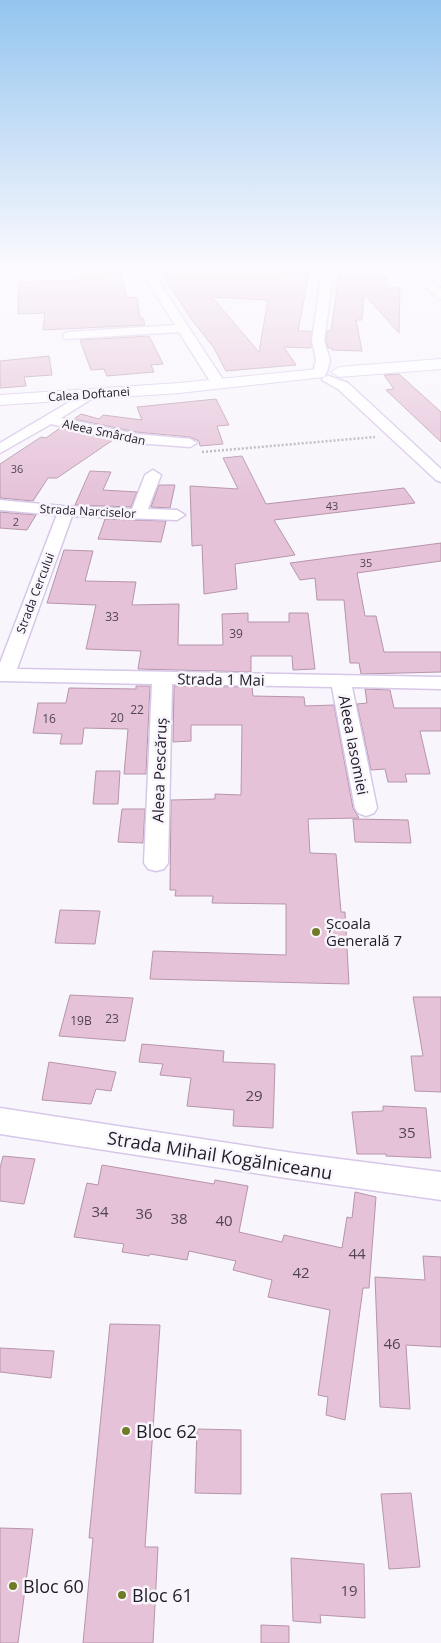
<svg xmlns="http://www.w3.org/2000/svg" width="441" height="1643" font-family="'Open Sans',sans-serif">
<rect width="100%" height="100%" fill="#f8f5fc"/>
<path fill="#e5c2d8" stroke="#b695aa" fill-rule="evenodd" d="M 86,268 L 109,268 L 111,274 L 120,273 L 127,297 L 137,298 L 140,318 L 143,318 L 145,325 L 43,330 L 45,313 L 18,314 L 19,282 L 80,280 L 79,276 L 88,275 Z
M 158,268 L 284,268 L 284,273 L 309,273 L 298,331 L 311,331 L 311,348 L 284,347 L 296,365 L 226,371 L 214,348 L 192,320 ZM 212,297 L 268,300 L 259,352 Z
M 339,275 L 387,277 L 386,288 L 400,288 L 399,333 L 364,294 L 362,320 L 356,320 L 362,351 L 332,350 L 332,348 L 328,348 L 326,341 L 327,331 L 331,331 Z
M 149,336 L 163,364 L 151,365 L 154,372 L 107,376 L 104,369 L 91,370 L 80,340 Z
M 49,356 L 52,375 L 24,377 L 26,386 L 0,388 L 0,361 Z
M 399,374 L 441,412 L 441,442 L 386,390 L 394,389 L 384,375 Z
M 216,399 L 229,425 L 217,426 L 223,444 L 200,446 L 199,441 L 190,437 L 136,432 L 74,419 L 81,414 L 99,419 L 103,415 L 142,420 L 137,407 Z
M 60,428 L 113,440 L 57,478 L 48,478 L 33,501 L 0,498 L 0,464 L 41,437 L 46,438 Z
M 242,456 L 266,504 L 404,488 L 415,503 L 274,520 L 295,555 L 235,564 L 237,589 L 204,594 L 202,545 L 192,546 L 190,486 L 238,489 L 223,458 Z
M 90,471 L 111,472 L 103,490 L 137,492 L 131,507 L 75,505 Z
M 159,485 L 175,485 L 170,508 L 151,507 Z
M 0,512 L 36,515 L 27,530 L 0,528 Z
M 105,519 L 166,521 L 161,542 L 98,539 Z
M 441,543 L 441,561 L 357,573 L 365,616 L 376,616 L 384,652 L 441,652 L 441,672 L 361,674 L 359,663 L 350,663 L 344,600 L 317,600 L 315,578 L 300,580 L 290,563 Z
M 64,550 L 93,551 L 85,581 L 136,582 L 132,605 L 179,604 L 178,645 L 223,645 L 222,614 L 248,613 L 248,622 L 289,622 L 289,613 L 308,613 L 315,669 L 293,670 L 292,656 L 251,656 L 251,672 L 138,669 L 141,651 L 86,649 L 96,605 L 47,603 Z
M 136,686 L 150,686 L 146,774 L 124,774 L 128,729 L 84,728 L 82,744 L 60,744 L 62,734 L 33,733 L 38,703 L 66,703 L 69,688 L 136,689 Z
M 174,686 L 252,687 L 253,696 L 304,697 L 305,706 L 334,705 L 353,808 L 359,818 L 308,819 L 310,853 L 336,854 L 341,912 L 345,912 L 349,984 L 150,979 L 153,951 L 286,955 L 286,904 L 212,903 L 213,896 L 175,896 L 176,890 L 170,890 L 171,800 L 215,799 L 215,794 L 241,795 L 242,725 L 191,725 L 191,741 L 173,742 Z
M 365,689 L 390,690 L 394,708 L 441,708 L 441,731 L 420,731 L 430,774 L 405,774 L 407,782 L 388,782 L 385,769 L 371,770 L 357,704 L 367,703 Z
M 96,771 L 120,771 L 118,804 L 93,804 Z
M 122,809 L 145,809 L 143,843 L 118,842 Z
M 353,819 L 408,820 L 411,843 L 355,842 Z
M 60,910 L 100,911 L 95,944 L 55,943 Z
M 70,995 L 133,998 L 125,1041 L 59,1036 Z
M 413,997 L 441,997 L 441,1092 L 415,1091 L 411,1056 L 423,1056 Z
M 142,1044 L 224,1051 L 223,1062 L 275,1064 L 273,1128 L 233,1126 L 234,1110 L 187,1106 L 191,1078 L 160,1075 L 163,1064 L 139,1062 Z
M 49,1062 L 116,1072 L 111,1091 L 96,1089 L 91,1104 L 42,1100 Z
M 383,1106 L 426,1108 L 431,1158 L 386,1156 L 386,1154 L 357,1154 L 352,1112 L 383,1111 Z
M 3,1156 L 35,1159 L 24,1204 L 0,1201 L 0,1168 Z
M 102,1165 L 214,1184 L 215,1180 L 248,1186 L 239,1232 L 282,1242 L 284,1235 L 342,1248 L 347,1217 L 352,1218 L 355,1192 L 376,1197 L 369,1288 L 363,1288 L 345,1420 L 326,1415 L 328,1397 L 318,1395 L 330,1310 L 268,1297 L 272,1280 L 233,1270 L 236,1261 L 189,1251 L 187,1260 L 150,1254 L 149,1256 L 122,1252 L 124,1244 L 74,1237 L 87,1183 L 98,1185 Z
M 423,1256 L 441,1257 L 441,1347 L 406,1345 L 410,1409 L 380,1407 L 375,1277 L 425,1280 Z
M 110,1324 L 160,1325 L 145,1547 L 158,1547 L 153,1643 L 83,1643 L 93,1538 L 89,1538 Z
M 0,1348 L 54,1351 L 51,1378 L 0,1372 Z
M 197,1429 L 241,1430 L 241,1494 L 195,1493 Z
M 411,1493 L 420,1567 L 389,1569 L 381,1494 Z
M 0,1528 L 33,1529 L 18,1643 L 0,1643 Z
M 291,1558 L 364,1564 L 365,1618 L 320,1615 L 321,1623 L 293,1621 Z
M 261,1625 L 289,1626 L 289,1643 L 261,1643 Z"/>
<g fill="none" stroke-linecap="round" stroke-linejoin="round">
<g stroke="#d7c7e9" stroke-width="3">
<path id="minor" d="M 139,268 L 150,268 L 225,383 L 223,386 L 213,386 L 179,332 L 65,339 L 63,336 L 65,333 L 69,332 L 175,325 Z
M 322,268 L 334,268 L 324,341 L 330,360 L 327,372 L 320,376 L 313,372 L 316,360 L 312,341 Z
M 408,268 L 419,268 L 441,289 L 441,299 L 437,298 Z
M 329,376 L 348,383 L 441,469 L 441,482 L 436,480 L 338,389 L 322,380 L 324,377 Z
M 88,391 L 93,392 L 95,395 L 93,398 L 61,418 L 136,434 L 190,439 L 197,443 L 190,447 L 136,443 L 51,424 L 0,453 L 0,443 Z
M 153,470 L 161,475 L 148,509 L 177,510 L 185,515 L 177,520 L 72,516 L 17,669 L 441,677 L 441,689 L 352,687 L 377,808 L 374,813 L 366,816 L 358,813 L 355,808 L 332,687 L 172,684 L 168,863 L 164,869 L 156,871 L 148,869 L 144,863 L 152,684 L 0,681 L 0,663 L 56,517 L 56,515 L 0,510 L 0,500 L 63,506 L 132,509 L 145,475 Z
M 0,1108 L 293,1153 L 441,1172 L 441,1200 L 293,1179 L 0,1134 Z"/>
</g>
<g stroke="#d7c7e9" stroke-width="2">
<path id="major" d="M 441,359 L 441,369 L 339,377 L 331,372 L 339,367 Z
M 318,369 L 324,371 L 326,374 L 324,377 L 179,393 L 0,405 L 0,395 L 179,383 Z"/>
</g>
<path stroke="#b2aeb6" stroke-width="2.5" stroke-dasharray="2 2" stroke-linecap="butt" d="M 202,452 L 375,437"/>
<use href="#minor" fill="#fff" fill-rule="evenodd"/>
<use href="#major" fill="#fff" fill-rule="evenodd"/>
</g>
<linearGradient id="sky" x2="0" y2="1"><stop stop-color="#94c5ef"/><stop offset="0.54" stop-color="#fcfafe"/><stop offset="1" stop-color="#fcfafe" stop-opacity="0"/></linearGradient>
<rect width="441" height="498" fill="url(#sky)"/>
<g fill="#717b27" stroke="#f8f5fc" stroke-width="2">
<circle cx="316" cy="932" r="5"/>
<circle cx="126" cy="1431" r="5"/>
<circle cx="13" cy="1586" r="5"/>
<circle cx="122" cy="1595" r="5"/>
</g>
<g text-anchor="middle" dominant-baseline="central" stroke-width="5" stroke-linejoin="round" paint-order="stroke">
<g font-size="11" fill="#524553">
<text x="17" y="468">36</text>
<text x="332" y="505">43</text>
<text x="16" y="521">2</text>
<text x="366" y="562">35</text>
</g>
<g font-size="12" fill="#211b27" stroke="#f8f5fc">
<text transform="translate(89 394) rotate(-4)">Calea Doftanei</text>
<text transform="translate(104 432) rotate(12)">Aleea Smârdan</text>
<text transform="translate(88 511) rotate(3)">Strada Narciselor</text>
<text transform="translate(35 593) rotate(-69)">Strada Cercului</text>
</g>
<g font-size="12" fill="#524553">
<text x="112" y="616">33</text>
<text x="236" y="633">39</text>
<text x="137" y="709">22</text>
<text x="117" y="717">20</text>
<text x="49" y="718">16</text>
<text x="112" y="1018">23</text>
<text x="81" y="1020">19B</text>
</g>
<g font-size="15" fill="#211b27" stroke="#f8f5fc">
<text transform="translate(221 679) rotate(1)">Strada 1 Mai</text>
<text transform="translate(354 745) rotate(79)">Aleea Iasomiei</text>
<text transform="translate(159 770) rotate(-88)">Aleea Pescăruș</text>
</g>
<g font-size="15" fill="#211b27" stroke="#f8f5fc" text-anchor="start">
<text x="326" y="923">Școala<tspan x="326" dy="17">Generală 7</tspan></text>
</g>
<g font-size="15" fill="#524553">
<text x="254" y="1095">29</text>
<text x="407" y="1132">35</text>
<text x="100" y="1211">34</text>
<text x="144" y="1213">36</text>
<text x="179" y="1218">38</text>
<text x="224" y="1220">40</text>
<text x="357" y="1253">44</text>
<text x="301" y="1272">42</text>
<text x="392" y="1343">46</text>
<text x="349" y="1590">19</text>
</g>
<g font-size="18" fill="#211b27" stroke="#f8f5fc">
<text transform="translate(220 1155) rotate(9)">Strada Mihail Kogălniceanu</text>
</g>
<g font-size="18" fill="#211b27" stroke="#f8f5fc" text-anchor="start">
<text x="136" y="1431">Bloc 62</text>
<text x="23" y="1586">Bloc 60</text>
<text x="132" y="1595">Bloc 61</text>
</g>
</g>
</svg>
